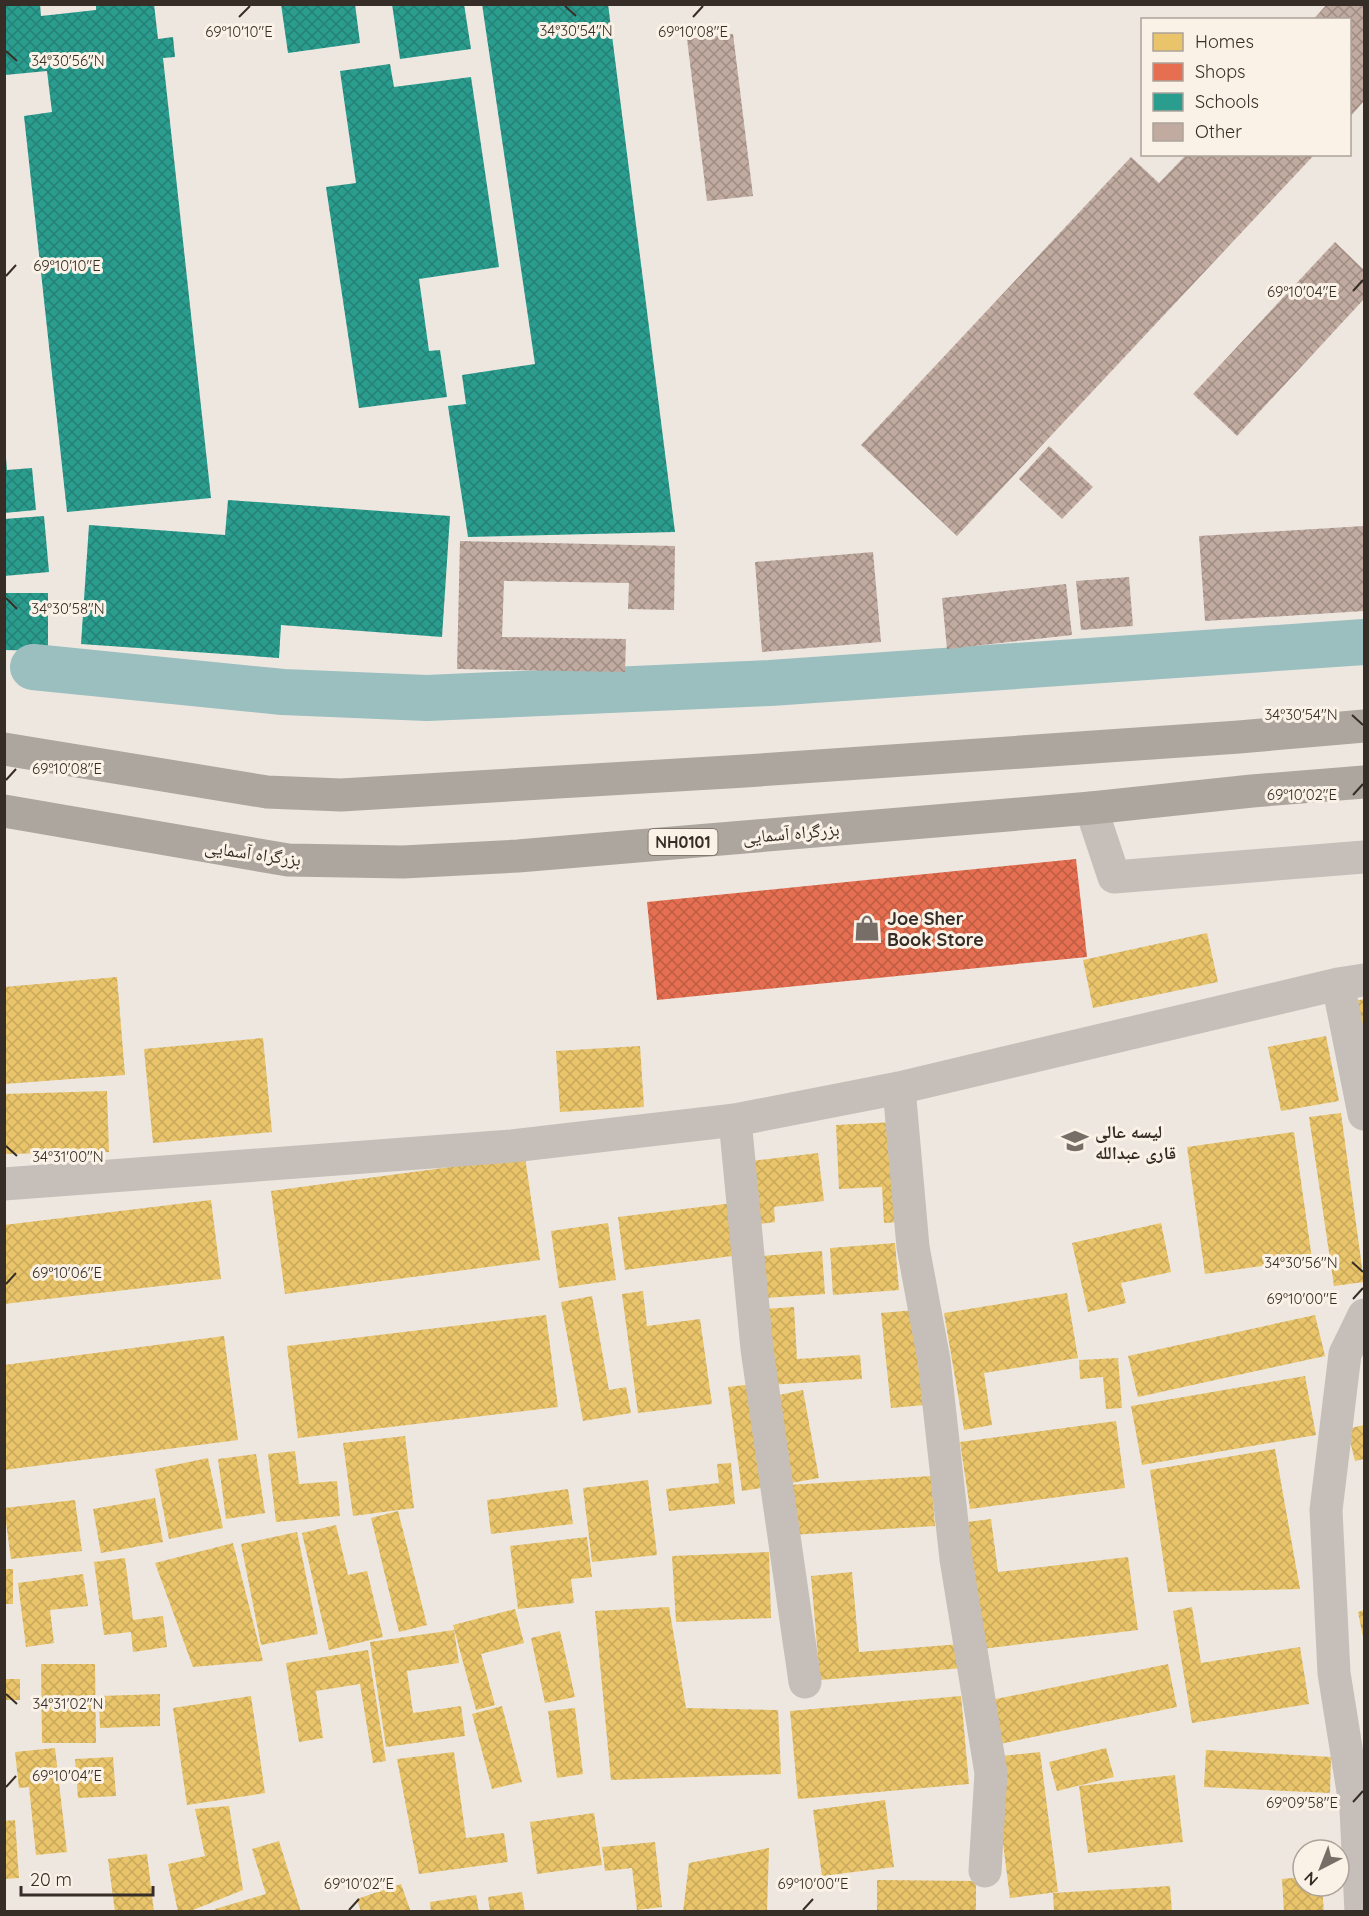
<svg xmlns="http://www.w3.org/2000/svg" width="1369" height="1916" font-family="Quicksand,'Noto Naskh Arabic',sans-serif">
<defs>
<pattern id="homes-cross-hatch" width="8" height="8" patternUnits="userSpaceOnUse" patternTransform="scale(1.5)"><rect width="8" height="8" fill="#e9c46a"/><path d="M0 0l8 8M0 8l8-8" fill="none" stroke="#c8a95c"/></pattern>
<pattern id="shops-cross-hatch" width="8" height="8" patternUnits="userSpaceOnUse" patternTransform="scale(1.5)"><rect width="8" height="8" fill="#e76f51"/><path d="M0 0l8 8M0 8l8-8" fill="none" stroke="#bc5c43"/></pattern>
<pattern id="schools-cross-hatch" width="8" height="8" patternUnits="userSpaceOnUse" patternTransform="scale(1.5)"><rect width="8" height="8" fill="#2a9d8f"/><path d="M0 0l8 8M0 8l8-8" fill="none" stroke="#258075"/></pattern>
<pattern id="building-cross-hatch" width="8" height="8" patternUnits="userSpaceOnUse" patternTransform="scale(1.5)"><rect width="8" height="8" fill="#c1aba1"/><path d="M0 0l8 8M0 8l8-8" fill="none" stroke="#9e8c83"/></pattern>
</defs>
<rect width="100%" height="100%" fill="#ede7e0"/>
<path fill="url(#homes-cross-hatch)" d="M 1207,933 L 1218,982 L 1093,1008 L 1083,960 Z
M 117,977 L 125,1075 L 4,1084 L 4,987 Z
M 1364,999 L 1364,1045 L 1355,1001 Z
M 1326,1036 L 1339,1101 L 1281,1111 L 1268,1047 Z
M 263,1038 L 272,1132 L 153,1143 L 144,1049 Z
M 640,1046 L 644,1107 L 560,1112 L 556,1051 Z
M 107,1091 L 109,1152 L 4,1154 L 4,1094 Z
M 1341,1113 L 1364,1282 L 1334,1286 L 1309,1117 Z
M 895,1122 L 900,1222 L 884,1223 L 882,1187 L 839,1189 L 836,1125 Z
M 1294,1132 L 1312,1259 L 1205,1274 L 1187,1147 Z
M 818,1153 L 824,1201 L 774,1207 L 775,1222 L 759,1224 L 751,1161 Z
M 525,1157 L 540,1260 L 285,1294 L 271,1191 Z
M 211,1200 L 221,1279 L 4,1304 L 4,1225 Z
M 733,1203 L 740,1255 L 625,1270 L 618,1217 Z
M 608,1223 L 616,1280 L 559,1288 L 551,1231 Z
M 1161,1223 L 1171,1272 L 1121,1283 L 1126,1303 L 1088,1312 L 1072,1243 Z
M 895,1243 L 899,1290 L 833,1295 L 830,1248 Z
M 822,1251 L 825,1294 L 765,1298 L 761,1256 Z
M 643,1291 L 647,1326 L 700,1319 L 712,1404 L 638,1413 L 622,1294 Z
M 1067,1293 L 1078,1358 L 984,1373 L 992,1425 L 964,1430 L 944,1313 Z
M 592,1296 L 609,1390 L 626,1387 L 631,1413 L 583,1421 L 561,1302 Z
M 794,1307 L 797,1359 L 860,1355 L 862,1379 L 769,1385 L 764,1309 Z
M 915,1310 L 925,1405 L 891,1408 L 881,1313 Z
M 546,1315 L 558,1407 L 298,1438 L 287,1346 Z
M 1315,1315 L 1325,1356 L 1138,1397 L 1128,1356 Z
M 224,1336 L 238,1440 L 4,1470 L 4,1365 Z
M 1118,1358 L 1122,1408 L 1106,1409 L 1103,1377 L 1080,1379 L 1079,1360 Z
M 1305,1376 L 1316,1435 L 1142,1465 L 1131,1406 Z
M 753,1384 L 767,1487 L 742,1491 L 728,1387 Z
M 803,1390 L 819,1478 L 791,1483 L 774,1396 Z
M 1116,1421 L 1125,1488 L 970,1509 L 960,1442 Z
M 1364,1425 L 1364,1459 L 1355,1461 L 1347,1429 Z
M 405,1436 L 414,1508 L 353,1516 L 343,1443 Z
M 1275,1449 L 1300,1589 L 1168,1592 L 1150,1470 Z
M 295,1451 L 299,1484 L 337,1481 L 340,1516 L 276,1522 L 268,1454 Z
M 256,1454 L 265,1513 L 226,1519 L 218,1459 Z
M 208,1458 L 223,1528 L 169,1539 L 155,1469 Z
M 731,1463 L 735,1504 L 669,1511 L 666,1489 L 719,1483 L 717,1464 Z
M 931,1476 L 935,1526 L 792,1535 L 789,1485 Z
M 648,1480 L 657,1555 L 592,1562 L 583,1488 Z
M 568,1489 L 573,1524 L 491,1534 L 487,1500 Z
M 155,1498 L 163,1542 L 101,1553 L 93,1509 Z
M 75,1500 L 82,1551 L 11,1559 L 4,1508 Z
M 398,1511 L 427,1625 L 399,1632 L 371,1518 Z
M 991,1519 L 998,1572 L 1128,1557 L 1138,1630 L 982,1649 L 967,1522 Z
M 336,1525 L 348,1575 L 367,1571 L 383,1637 L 329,1650 L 302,1533 Z
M 297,1532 L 318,1634 L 261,1645 L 241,1544 Z
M 587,1537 L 592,1577 L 571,1579 L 574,1603 L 518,1609 L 510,1546 Z
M 233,1543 L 263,1661 L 193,1667 L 155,1563 Z
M 769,1552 L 771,1618 L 676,1622 L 672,1556 Z
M 125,1558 L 133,1620 L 163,1616 L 167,1647 L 133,1652 L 131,1632 L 104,1635 L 94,1562 Z
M 4,1569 L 13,1569 L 13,1604 L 4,1604 Z
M 852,1572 L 859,1652 L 961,1644 L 963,1668 L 820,1680 L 811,1576 Z
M 83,1574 L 88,1606 L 50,1610 L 54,1643 L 26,1647 L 18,1583 Z
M 669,1607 L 686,1708 L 778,1710 L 781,1774 L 611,1780 L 595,1611 Z
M 1192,1607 L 1201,1663 L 1300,1647 L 1309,1704 L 1192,1723 L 1173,1611 Z
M 515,1609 L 524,1643 L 481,1654 L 495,1705 L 476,1710 L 453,1625 Z
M 1364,1610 L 1364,1637 L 1363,1637 L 1358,1612 Z
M 454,1630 L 459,1663 L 407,1671 L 413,1713 L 461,1706 L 465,1736 L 386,1747 L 370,1642 Z
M 560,1631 L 575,1697 L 545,1703 L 531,1638 Z
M 368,1650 L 386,1761 L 373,1763 L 360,1684 L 316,1691 L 323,1738 L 299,1742 L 286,1663 Z
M 41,1664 L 95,1664 L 96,1743 L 42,1743 Z
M 1168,1664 L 1177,1707 L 995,1745 L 986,1701 Z
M 4,1679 L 20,1679 L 20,1700 L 4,1700 Z
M 160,1694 L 160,1726 L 100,1728 L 99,1696 Z
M 251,1696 L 265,1793 L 187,1805 L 173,1708 Z
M 961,1696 L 969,1784 L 798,1799 L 790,1711 Z
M 502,1706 L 522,1782 L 492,1789 L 472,1714 Z
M 575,1708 L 583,1774 L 557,1778 L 548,1711 Z
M 55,1748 L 67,1852 L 36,1855 L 29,1787 L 19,1788 L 15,1752 Z
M 1106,1748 L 1114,1777 L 1057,1791 L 1049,1762 Z
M 1206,1750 L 1331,1757 L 1330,1793 L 1204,1787 Z
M 454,1752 L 466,1838 L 504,1833 L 508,1862 L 419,1874 L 397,1759 Z
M 1040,1752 L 1058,1892 L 1010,1898 L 992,1757 Z
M 113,1757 L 116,1796 L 78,1798 L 75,1759 Z
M 1175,1775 L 1183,1842 L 1088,1853 L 1079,1786 Z
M 885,1800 L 894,1867 L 822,1876 L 813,1810 Z
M 229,1806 L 243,1890 L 188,1912 L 178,1912 L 168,1864 L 205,1856 L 195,1809 Z
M 594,1813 L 602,1865 L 537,1874 L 530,1822 Z
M 15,1820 L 19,1878 L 4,1879 L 4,1821 Z
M 279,1841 L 301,1912 L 216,1912 L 215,1909 L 266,1894 L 252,1849 Z
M 655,1842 L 662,1907 L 637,1910 L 632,1868 L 605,1871 L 602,1847 Z
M 769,1848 L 767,1912 L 683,1912 L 689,1863 Z
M 147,1854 L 154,1912 L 115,1912 L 108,1859 Z
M 1303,1877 L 1303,1886 L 1322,1886 L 1324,1912 L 1284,1912 L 1282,1879 Z
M 877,1880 L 976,1881 L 976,1912 L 877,1912 Z
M 401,1884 L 411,1912 L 361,1912 L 357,1899 Z
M 1170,1886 L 1172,1912 L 1054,1912 L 1053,1893 Z
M 522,1892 L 525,1912 L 490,1912 L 488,1897 Z
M 476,1895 L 479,1912 L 431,1912 L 430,1902 Z"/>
<path fill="url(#shops-cross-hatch)" d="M 1076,859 L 1087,957 L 657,1000 L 647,902 Z"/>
<path fill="url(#schools-cross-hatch)" d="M 4,4 L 40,4 L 41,16 L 96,10 L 96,4 L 133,4 L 133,6 L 154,4 L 158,39 L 173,37 L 175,57 L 163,58 L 211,498 L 67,512 L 24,116 L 52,112 L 47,71 L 5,75 Z
M 281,4 L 355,4 L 360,43 L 288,53 Z
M 392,4 L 464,4 L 471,49 L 400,59 Z
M 482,4 L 608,4 L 675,532 L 468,537 L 448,406 L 466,404 L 462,375 L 535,364 Z
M 390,64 L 394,87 L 471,77 L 499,267 L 419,279 L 429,351 L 440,350 L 447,397 L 359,408 L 326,187 L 356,183 L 340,71 Z
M 4,458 L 6,458 L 7,470 L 32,468 L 36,510 L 4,513 Z
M 228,500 L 450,516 L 442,637 L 281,625 L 279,658 L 81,644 L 89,525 L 225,535 Z
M 44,516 L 49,572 L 4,576 L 4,519 Z
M 4,593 L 48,593 L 48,651 L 4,650 Z"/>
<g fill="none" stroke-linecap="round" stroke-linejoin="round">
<path stroke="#9bbebf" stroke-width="46" d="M 33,667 L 283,692 L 427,698 L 770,683 L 1364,642"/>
</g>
<path fill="url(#building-cross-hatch)" d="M 1327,4 L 1362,4 L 1364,7 L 1364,101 L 1350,117 L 1350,20 L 1313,20 Z
M 733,34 L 753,196 L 707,201 L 687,39 Z
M 1187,154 L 1315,154 L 957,536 L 861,445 L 1131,157 L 1159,183 Z
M 1335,242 L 1364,270 L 1364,299 L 1237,436 L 1193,394 Z
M 1049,446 L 1093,487 L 1062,519 L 1019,479 Z
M 1364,526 L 1364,611 L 1205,621 L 1199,536 Z
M 460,541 L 675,546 L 674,610 L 628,609 L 629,583 L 504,581 L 502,637 L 626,639 L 625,672 L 457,669 Z
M 873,552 L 881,642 L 762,652 L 755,562 Z
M 1129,577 L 1133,626 L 1081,630 L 1076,581 Z
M 1066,584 L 1072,635 L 947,649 L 942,598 Z"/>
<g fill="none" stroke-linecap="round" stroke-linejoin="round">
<path stroke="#c6bfb9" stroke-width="33" d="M 1091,808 L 1114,877 L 1364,857
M 1338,984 L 1364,1114
M 899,1088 L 913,1247 L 934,1360 L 956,1559 L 991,1773 L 985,1871
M 735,1120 L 757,1349 L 805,1682
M 4,1184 L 512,1146 L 735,1120 L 899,1088 L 1338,984 L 1364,980
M 1361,1912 L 1356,1810 L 1334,1673 L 1326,1510 L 1345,1354 L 1364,1315"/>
<path stroke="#aca69f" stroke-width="33" d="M 4,749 L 267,792 L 341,795 L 745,771 L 1239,737 L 1364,726
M 4,811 L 288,860 L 403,862 L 518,856 L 1091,808 L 1252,791 L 1364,782"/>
</g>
<path fill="none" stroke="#372d27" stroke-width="2" d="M 565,6 L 576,16M 239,17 L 250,6M 693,17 L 703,6M 6,51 L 17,61M 6,276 L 16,265M 1353,291 L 1363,280M 6,598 L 17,609M 1352,715 L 1363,725M 6,780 L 16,769M 1353,795 L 1363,784M 6,1146 L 17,1156M 1352,1262 L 1363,1272M 6,1284 L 16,1273M 1353,1299 L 1363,1288M 6,1694 L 17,1704M 6,1787 L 16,1776M 1353,1802 L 1363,1791M 349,1910 L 359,1899M 803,1910 L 813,1899"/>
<defs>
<g id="shop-bare" transform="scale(2.07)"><path d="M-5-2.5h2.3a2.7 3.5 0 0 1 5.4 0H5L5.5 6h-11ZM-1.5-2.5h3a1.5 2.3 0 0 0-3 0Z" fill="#776e68" stroke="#faf2e7" stroke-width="2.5" paint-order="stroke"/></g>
<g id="school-bare" transform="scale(2.07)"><path d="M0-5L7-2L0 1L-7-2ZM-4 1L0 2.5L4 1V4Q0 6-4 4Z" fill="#776e68" stroke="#faf2e7" stroke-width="2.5" paint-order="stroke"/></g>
</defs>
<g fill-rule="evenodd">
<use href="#shop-bare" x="867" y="928"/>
<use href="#school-bare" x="1075" y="1141"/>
</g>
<g text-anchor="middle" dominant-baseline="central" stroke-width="6" stroke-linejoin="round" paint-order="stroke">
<rect fill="#faf2e7" stroke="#726861" stroke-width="1.5" x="648.5" y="829" width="69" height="26" rx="4.5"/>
<g font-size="16" font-weight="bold" fill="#372d27">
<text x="683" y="842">NH0101</text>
</g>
<g font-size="18" fill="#372d27" stroke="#faf2e7">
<text transform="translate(791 833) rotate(-5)">بزرگراه آسمایی</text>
<text transform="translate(253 853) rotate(8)">بزرگراه آسمایی</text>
</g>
<g font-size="18" font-weight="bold" fill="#372d27" stroke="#faf2e7" text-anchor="start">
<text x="887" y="918">Joe Sher<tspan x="887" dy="21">Book Store</tspan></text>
<text x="1095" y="1131">لیسه عالی<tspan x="1095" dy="21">قاری عبدالله</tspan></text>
</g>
</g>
<g font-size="15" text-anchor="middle" fill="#372d27" stroke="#faf2e7" stroke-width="6" stroke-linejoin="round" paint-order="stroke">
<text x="576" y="36">34°30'54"N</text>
<text x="239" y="37">69°10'10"E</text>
<text x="693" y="37">69°10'08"E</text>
<text x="68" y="66">34°30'56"N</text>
<text x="67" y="271">69°10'10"E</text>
<text x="1302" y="297">69°10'04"E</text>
<text x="68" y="614">34°30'58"N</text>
<text x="1301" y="720">34°30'54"N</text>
<text x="67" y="774">69°10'08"E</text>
<text x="1302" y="800">69°10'02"E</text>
<text x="68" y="1162">34°31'00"N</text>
<text x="1301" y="1268">34°30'56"N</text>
<text x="67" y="1278">69°10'06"E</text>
<text x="1302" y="1304">69°10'00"E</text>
<text x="68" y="1709">34°31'02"N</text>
<text x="67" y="1781">69°10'04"E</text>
<text x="1302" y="1808">69°09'58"E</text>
<text x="359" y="1889">69°10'02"E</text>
<text x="813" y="1889">69°10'00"E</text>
</g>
<rect width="1369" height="1916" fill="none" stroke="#372d27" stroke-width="12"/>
<rect x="1141" y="18" width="210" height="138" fill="#faf2e7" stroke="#aca39a" stroke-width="1.5"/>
<rect x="1153" y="33" width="30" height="18" fill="#e9c46a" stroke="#aca39a" stroke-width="1.5"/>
<text x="1195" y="48" font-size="18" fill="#372d27">Homes</text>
<rect x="1153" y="63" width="30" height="18" fill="#e76f51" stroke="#aca39a" stroke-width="1.5"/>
<text x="1195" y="78" font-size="18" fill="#372d27">Shops</text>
<rect x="1153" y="93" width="30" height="18" fill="#2a9d8f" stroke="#aca39a" stroke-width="1.5"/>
<text x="1195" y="108" font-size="18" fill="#372d27">Schools</text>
<rect x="1153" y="123" width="30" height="18" fill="#c1aba1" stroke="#aca39a" stroke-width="1.5"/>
<text x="1195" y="138" font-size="18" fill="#372d27">Other</text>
<g transform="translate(1321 1868) rotate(222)"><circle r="28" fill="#faf2e7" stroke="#aca39a" stroke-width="1.5"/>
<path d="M0-4.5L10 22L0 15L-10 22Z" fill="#776e68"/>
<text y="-9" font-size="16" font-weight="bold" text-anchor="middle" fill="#372d27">N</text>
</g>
<path d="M21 1886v9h132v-9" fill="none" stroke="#372d27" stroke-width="3"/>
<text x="30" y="1886" font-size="18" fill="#372d27" stroke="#faf2e7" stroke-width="4.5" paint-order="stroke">20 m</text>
</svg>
